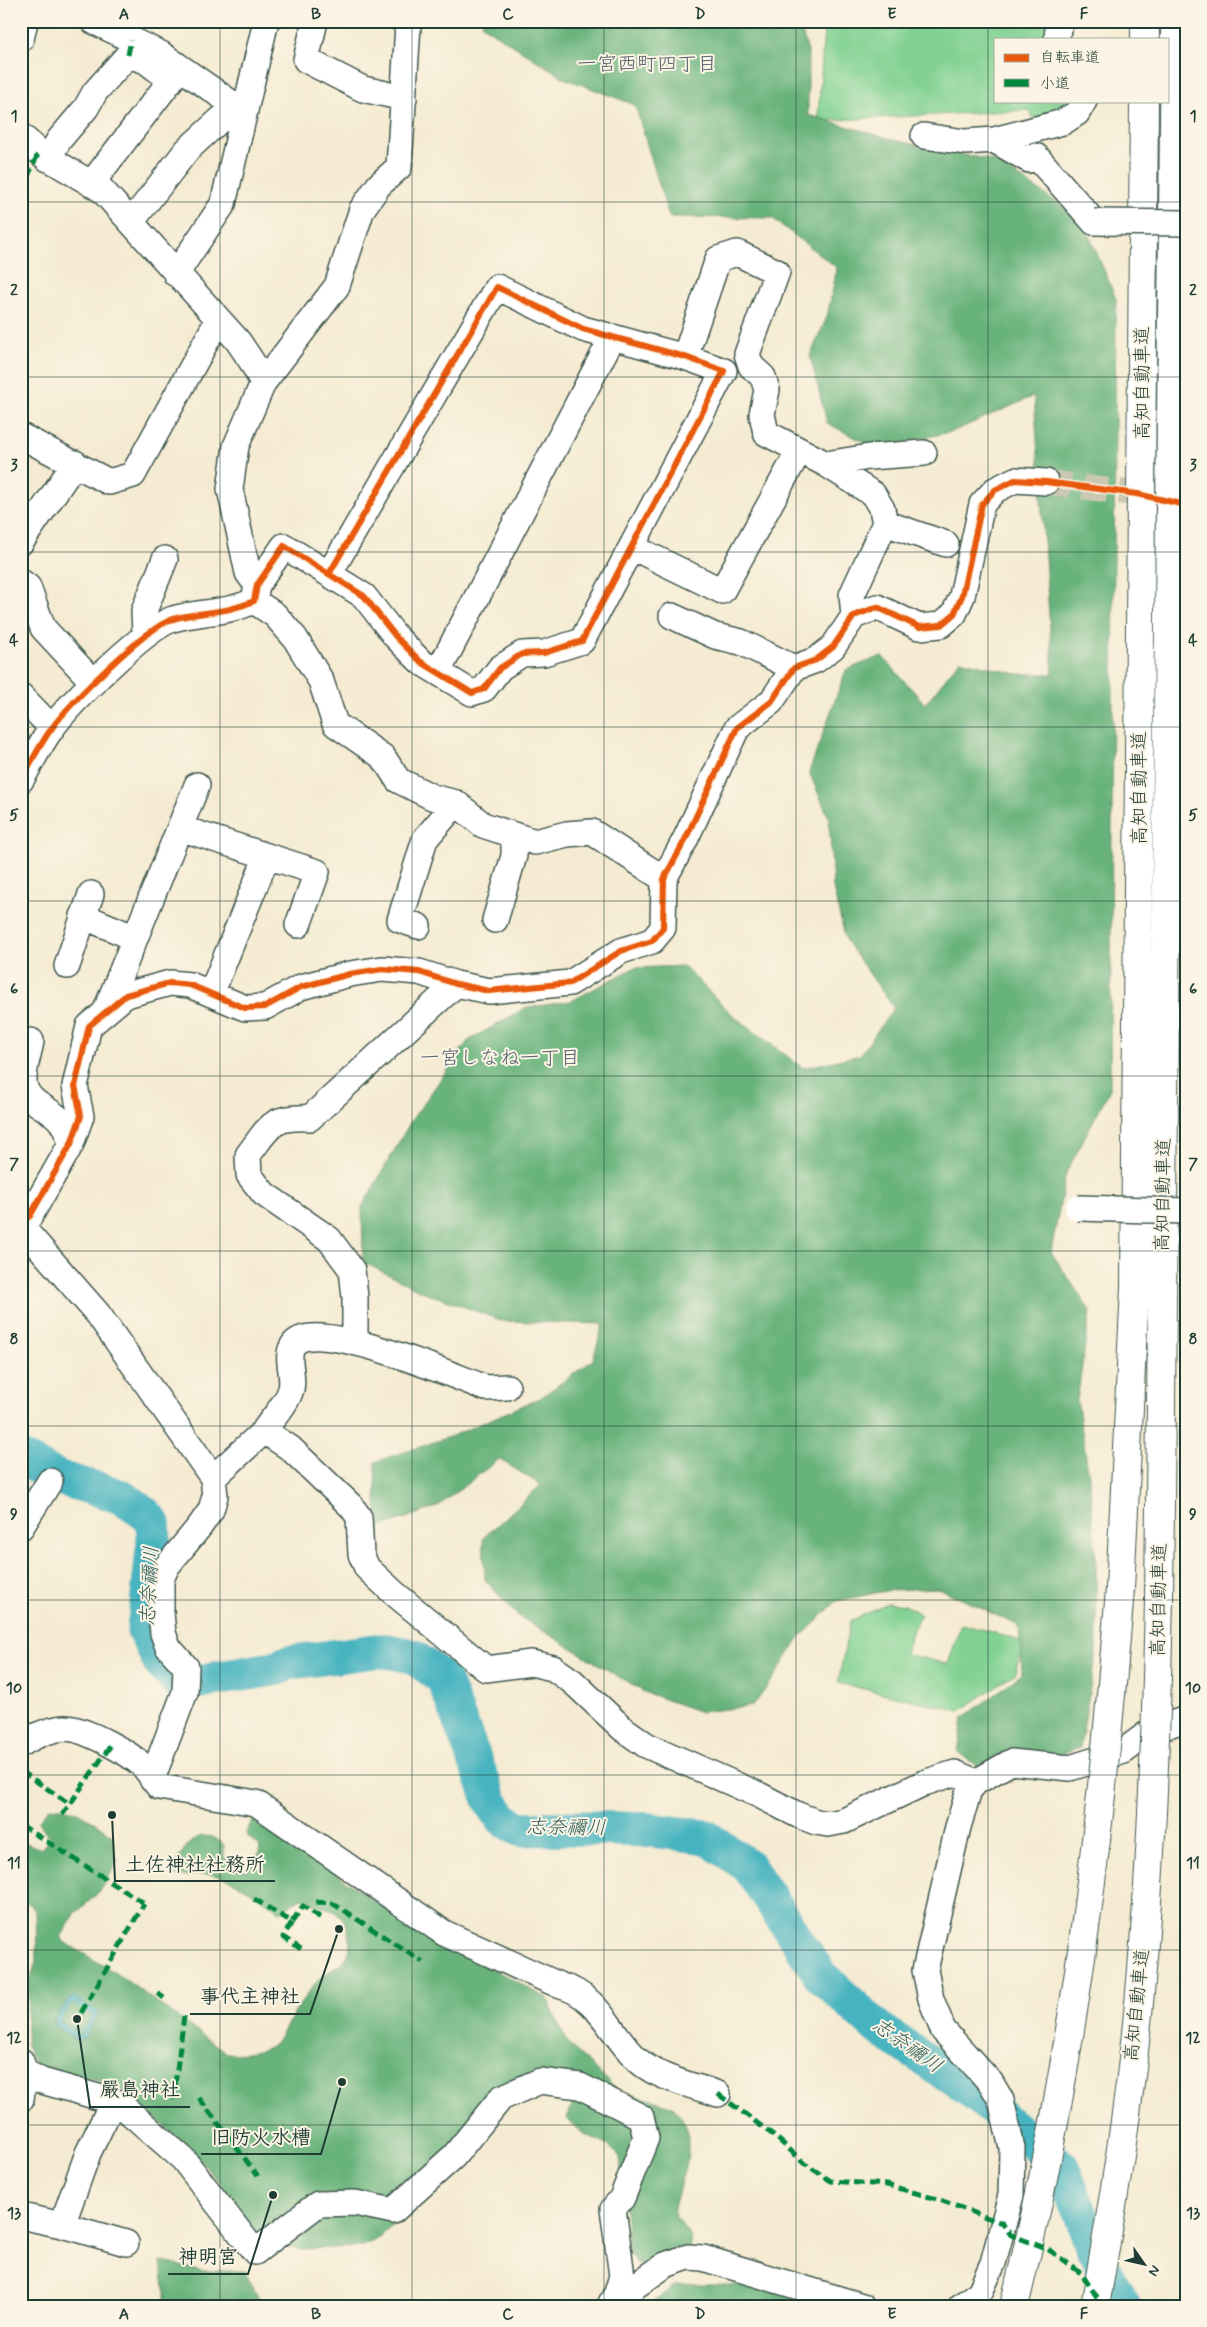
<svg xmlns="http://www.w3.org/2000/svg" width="1207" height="2327" font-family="Mynerve,'Klee One',sans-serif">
<rect width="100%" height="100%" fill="#fcf5e5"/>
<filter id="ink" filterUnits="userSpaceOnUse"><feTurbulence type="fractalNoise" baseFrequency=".02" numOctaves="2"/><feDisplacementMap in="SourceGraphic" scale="10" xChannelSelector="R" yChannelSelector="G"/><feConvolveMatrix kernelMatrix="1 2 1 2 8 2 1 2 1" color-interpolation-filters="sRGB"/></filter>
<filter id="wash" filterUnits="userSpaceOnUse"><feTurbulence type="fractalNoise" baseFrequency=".0096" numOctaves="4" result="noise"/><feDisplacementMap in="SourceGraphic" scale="20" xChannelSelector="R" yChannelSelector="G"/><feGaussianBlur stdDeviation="1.12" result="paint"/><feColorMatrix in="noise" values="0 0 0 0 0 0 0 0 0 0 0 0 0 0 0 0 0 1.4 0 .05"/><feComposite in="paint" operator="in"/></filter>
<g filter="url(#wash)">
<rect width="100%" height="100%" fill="#f5ebd2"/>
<path fill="#80d192" stroke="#508763" d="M 860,21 L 1050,21 L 1050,39 L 996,39 L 996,101 L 1074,101 L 1073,107 L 1033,119 L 1030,110 L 818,121 L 824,27 Z
M 888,1603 L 905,1605 L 921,1615 L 913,1629 L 905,1654 L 948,1664 L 961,1624 L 1014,1638 L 1023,1645 L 1015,1673 L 960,1711 L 838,1683 L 850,1621 Z"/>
<path fill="#68b37c" stroke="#447858" d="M 482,21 L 798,21 L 808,51 L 808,115 L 898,141 L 995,161 L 1083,220 L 1116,299 L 1110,1089 L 1066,1173 L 1051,1252 L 1090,1311 L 1077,1400 L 1090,1482 L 1096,1564 L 1097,1646 L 1080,1748 L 995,1778 L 958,1753 L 963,1718 L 1022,1674 L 1019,1626 L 938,1588 L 890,1590 L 837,1601 L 797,1641 L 773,1679 L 753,1706 L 701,1712 L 644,1692 L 517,1615 L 485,1580 L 483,1538 L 541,1485 L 499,1459 L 437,1507 L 377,1528 L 375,1462 L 452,1436 L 540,1398 L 593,1360 L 603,1324 L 503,1321 L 421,1291 L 363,1262 L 362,1207 L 411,1121 L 468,1041 L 525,1008 L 571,1001 L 634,968 L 683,966 L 735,1017 L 803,1068 L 860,1055 L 894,1008 L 846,941 L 833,888 L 829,818 L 809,772 L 846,670 L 882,656 L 925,704 L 960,660 L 1017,674 L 1053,674 L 1034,396 L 954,431 L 877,449 L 827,423 L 810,356 L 827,317 L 837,268 L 772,218 L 669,217 L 635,105 L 564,78 L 483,26 Z
M 50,1807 C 81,1809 86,1817 111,1834 L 117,1859 L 117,1863 L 100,1891 L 75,1914 L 61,1937 L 64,1942 L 116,1973 L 227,2053 C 241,2055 264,2052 275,2043 C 289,2023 302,1999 318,1980 C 328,1970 344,1967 349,1952 C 351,1942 349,1927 343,1919 C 334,1907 314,1906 302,1898 C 293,1901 290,1909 280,1911 C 260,1898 237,1880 214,1875 C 200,1872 188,1878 175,1875 L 173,1870 L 174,1865 C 184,1851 191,1832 211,1837 C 218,1839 220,1840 224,1845 L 224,1857 L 243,1870 L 247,1870 L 259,1853 L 260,1846 L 249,1838 L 246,1832 L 255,1817 L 298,1840 L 348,1883 L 414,1927 L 547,1998 L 567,2042 L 618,2091 L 657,2101 L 673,2107 L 682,2118 L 688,2131 L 688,2155 L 674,2208 L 676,2217 L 691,2237 L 689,2248 L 652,2268 L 638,2264 L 629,2254 L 620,2157 C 603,2137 582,2140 567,2118 L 574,2100 L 570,2092 L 518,2094 L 431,2188 L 378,2239 L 360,2247 L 301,2249 L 263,2242 L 254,2234 L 234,2199 L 195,2155 L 162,2124 L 114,2085 L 108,2081 L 46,2073 L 35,2064 L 26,2045 L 29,1983 L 37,1959 L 36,1913 L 31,1905 L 21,1898 L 21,1841 L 41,1849 L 50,1838 L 38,1822 Z
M 161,2261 L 201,2271 L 244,2271 L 263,2306 L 166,2306 Z
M 675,2285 L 792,2285 L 818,2306 L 649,2306 Z"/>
<path fill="#46b4c0" stroke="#32787a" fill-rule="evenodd" d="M 74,1996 L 97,2011 L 98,2016 L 84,2038 L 77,2040 L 55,2026 L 54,2020 L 68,2000 ZM 72,2003 L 92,2016 L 80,2035 L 60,2021 Z"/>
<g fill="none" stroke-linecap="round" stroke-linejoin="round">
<path stroke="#46b4c0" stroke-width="35" d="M 21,1458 C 35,1465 49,1474 63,1479 C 100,1492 125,1490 153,1522 L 154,1541 L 144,1630 L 161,1664 L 177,1680 L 202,1681 L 279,1668 L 286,1663 L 375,1651 L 387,1651 L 412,1656 L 443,1678 L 491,1802 L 502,1818 L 519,1829 L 588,1828 L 650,1830 L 706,1837 L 748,1866 L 821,1976 L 878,2028 L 965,2086 L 1062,2167 L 1100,2263 L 1123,2306"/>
</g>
</g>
<g filter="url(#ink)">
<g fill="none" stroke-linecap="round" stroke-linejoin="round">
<path stroke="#cac8b2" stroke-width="25" stroke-dasharray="25 12" stroke-linecap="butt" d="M 1046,482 L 1137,494 L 1186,505"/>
<g stroke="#3f574c" stroke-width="28">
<path id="minor" d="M 93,21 L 161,54 L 244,112
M 315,21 L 306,60 L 363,89 L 404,98
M 21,39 L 25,21
M 1057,39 L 1058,27 L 1062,21
M 21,136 L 43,155 L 102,190 L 238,341 L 252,362 L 263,383
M 924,136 L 965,142 L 994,140 L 1063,122 L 1077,113 L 1084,101
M 994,140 L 1029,160 L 1036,156 L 1094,222
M 48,159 L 59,140 L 86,108 L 95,92 L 128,55 L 146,61 L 171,80 L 91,184
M 132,221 L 187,150 L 221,119 L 244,112
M 176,274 L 223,204 L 266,21
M 685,357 L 718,259 L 737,253 L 777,272 L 747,354 L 751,366 L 763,377 L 767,390 L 762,414 L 766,433 L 826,464 L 873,494 L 882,509 L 885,523 L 852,595 L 854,616
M 21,436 L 109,482 L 133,475 L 218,320
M 826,464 L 869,457 L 924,453
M 885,523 L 946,544
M 21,542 L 75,463
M 632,547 L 722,591 L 799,451
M 21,582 L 28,587 L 43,628 L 94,683
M 257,585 L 248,573 L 230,489 L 236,446 L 263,383 L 337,286 L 362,209 L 379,185 L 399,167 L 408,25 L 403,21
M 254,601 L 275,615 L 295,638 L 321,681 L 335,724 L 383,757 L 398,780 L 432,797 L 456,803 L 483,825 L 535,842 L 567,834 L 592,832 L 664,879
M 672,616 L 715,636 L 741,642 L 794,668
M 145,634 L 144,611 L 165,559
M 438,672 L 612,338
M 21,696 L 52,728
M 21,780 C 31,763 40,744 52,728 C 71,702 145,628 173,619 C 201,611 225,614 254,601 L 257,585 L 284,546 L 364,596 L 396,637 L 421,662 L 472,693 L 484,689 L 500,668 L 522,654 L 544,653 L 582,641 L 724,371 L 685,357 L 583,329 L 497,287 L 329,574
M 180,828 L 317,872 L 298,925
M 83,916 L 135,938
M 495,920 L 514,856 L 514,835
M 418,926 L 400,920 L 425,839 L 456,803
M 67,966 L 91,894
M 211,994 L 267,856
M 106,1010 L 197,785
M 31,1041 C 29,1054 21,1074 25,1088 C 30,1103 46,1107 57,1117 C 65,1124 68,1134 71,1144
M 21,1223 L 30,1216 L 71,1144 L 81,1116 L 75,1086 L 89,1026 L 126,995 L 170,983 L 190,985 L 245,1008 L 265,1007 L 301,987 L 350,974 L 382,969 L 419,972 L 456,984 L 489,991 L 570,983 L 621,951 L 652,941 L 663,928 L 664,879 L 685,840 L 737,728 L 771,702 L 794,668 L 816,660 L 833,647 L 854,616 L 877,607 L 919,627 L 941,625 L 954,614 L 962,596 L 982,504 L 995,490 L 1015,480 L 1046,482
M 21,1226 L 98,1314 L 213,1478 L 215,1496 L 211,1510 L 200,1526 L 167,1566 L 161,1579 L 161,1613 L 163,1633 L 168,1647 L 186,1667 L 185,1692 L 152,1779
M 355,1341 L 355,1297 L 352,1270 L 329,1239 L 264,1194 L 249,1175 L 248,1155 C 270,1126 271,1116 310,1118 L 456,984
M 264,1431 C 272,1418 287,1404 291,1389 C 295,1375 284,1356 294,1344 C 315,1316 456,1377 486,1388 L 507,1387
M 213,1478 L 264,1431 L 290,1448 L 351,1506 L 359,1517 L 361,1554 L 367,1568 L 394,1593 L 486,1669 L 531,1663 L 553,1668 L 573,1682 L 622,1728 L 646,1745 L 759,1795 L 798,1815 L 816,1822 L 828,1824 L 844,1821 L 924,1783 L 955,1773 L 976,1782
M 21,1527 L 50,1481
M 21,1744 C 34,1736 49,1729 65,1728 C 84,1728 132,1754 145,1768 C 150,1774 154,1781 159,1787 L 256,1803 L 444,1933 L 561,1986 C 599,1995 612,2038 640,2062 C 658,2078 695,2086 718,2094
M 21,2061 L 25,2072 L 21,2099
M 25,2072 L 42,2081 L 119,2103 L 183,2159 L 255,2252 L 318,2204 L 355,2203 L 393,2211 L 454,2156 L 501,2098 L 540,2081 L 580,2086 L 641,2117 L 646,2138 L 622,2198 L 613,2209 L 622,2276 L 613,2306
M 21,2216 L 62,2225 L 126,2243
M 62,2225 L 88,2153 L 109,2110 L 119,2103
M 611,2303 L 665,2265 L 688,2257 L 703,2258 L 862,2306
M 961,2306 L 980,2292 L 993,2263 L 1011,2195 L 1012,2148 L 1001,2100 L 991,2083 L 943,2030 L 931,1999 L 925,1970 L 958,1827 L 969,1790 L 976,1782 L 1011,1762 L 1070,1768 L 1124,1751 L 1151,1731 L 1186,1719"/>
</g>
<g stroke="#3f574c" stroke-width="30">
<path id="highway" d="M 1145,39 L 1145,21
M 1120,1589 L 1135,1287 L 1144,101
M 1159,1601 L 1175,21"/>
</g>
<use href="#minor" stroke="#fff" stroke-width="25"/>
<use href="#highway" stroke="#fff" stroke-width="28"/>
<g stroke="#3f574c" stroke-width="28" stroke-linecap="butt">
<path id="minor-bridge" d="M 1094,222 L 1186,223
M 1078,1208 L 1186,1211"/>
</g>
<g stroke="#3f574c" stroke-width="30" stroke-linecap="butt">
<path id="highway-bridge" d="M 1014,2306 C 1073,2071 1101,1831 1120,1589
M 1095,2306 C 1114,2198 1132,2090 1141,1981 C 1152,1854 1156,1727 1159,1601"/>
</g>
<use href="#minor-bridge" stroke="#fff" stroke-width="25"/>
<use href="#highway-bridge" stroke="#fff" stroke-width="28"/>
<path stroke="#00873e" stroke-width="5" stroke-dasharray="10 5" stroke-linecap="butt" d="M 128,55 L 131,40
M 21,191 L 39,152
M 21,1771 L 70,1804 L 111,1745
M 62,1815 L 70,1804
M 21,1825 L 147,1905
M 254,1899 L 292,1922 L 283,1937 L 301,1949
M 316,1902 L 332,1903 L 423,1962
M 292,1922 L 303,1906 L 321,1918
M 157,1993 L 164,1998
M 81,2013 L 144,1904
M 718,2094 L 772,2134 L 808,2166 L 831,2181 L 887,2185 L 937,2199 L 1002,2223 L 1011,2235 L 1048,2249 L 1081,2273 L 1103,2306
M 199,2098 L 258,2176
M 173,2100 L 184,2016"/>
<g stroke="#fcf5e5" stroke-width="9">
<path id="cycleway" d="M 21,780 C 31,763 40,744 52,728 C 71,702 145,628 173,619 C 201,611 225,614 254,601 L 257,585 L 284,546 L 364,596 L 396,637 L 421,662 L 472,693 L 484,689 L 500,668 L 522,654 L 544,653 L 582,641 L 724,371 L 685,357 L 583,329 L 497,287 L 329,574
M 21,1223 L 30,1216 L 71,1144 L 81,1116 L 75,1086 L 89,1026 L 126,995 L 170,983 L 190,985 L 245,1008 L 265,1007 L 301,987 L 350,974 L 382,969 L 419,972 L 456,984 L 489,991 L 570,983 L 621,951 L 652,941 L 663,928 L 664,879 L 685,840 L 737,728 L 771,702 L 794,668 L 816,660 L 833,647 L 854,616 L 877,607 L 919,627 L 941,625 L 954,614 L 962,596 L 982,504 L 995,490 L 1015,480 L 1046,482 L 1137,494 L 1186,505"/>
</g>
<use href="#cycleway" stroke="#e8590c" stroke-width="6"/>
</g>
</g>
<path fill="none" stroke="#1f3d34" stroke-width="1" stroke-opacity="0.55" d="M 220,21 L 220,2306M 412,21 L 412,2306M 604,21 L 604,2306M 796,21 L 796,2306M 988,21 L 988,2306M 21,202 L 1186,202M 21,377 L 1186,377M 21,552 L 1186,552M 21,727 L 1186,727M 21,901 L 1186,901M 21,1076 L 1186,1076M 21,1251 L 1186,1251M 21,1426 L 1186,1426M 21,1600 L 1186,1600M 21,1775 L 1186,1775M 21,1950 L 1186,1950M 21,2125 L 1186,2125"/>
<g text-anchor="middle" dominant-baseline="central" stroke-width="4" stroke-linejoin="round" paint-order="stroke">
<g font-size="19" fill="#1f3d34" stroke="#fcf5e5">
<text transform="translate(1142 383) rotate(-90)">高知自動車道</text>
<text transform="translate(1139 788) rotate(-90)">高知自動車道</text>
<text transform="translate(1163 1195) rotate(-89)">高知自動車道</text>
<text transform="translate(1159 1600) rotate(-89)">高知自動車道</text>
<text transform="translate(1137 2005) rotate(-84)">高知自動車道</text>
</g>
<g font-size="20" fill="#54616e" stroke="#fcf5e5">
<text x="647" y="64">一宮西町四丁目</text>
<text x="500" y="1058">一宮しなね一丁目</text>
</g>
<g font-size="20" font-style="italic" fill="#295b57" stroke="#fcf5e5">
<text transform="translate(150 1586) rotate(-87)">志奈禰川</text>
<text transform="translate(566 1828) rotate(1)">志奈禰川</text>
<text transform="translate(907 2046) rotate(35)">志奈禰川</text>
</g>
</g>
<path fill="none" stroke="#1f3d34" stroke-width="2" d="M112 1815L115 1881H275M339 1929L310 2014H190M77 2019L90 2107H190M342 2082L321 2154H201M273 2195L248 2274H168"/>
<g fill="#1f3d34" stroke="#fcf5e5" stroke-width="2">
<circle cx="112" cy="1815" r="5"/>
<circle cx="339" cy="1929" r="5"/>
<circle cx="77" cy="2019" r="5"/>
<circle cx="342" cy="2082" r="5"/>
<circle cx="273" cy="2195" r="5"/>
</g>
<g font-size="20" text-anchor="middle" font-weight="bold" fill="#1f3d34" stroke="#fcf5e5" stroke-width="4" stroke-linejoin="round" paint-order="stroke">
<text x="195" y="1871">土佐神社社務所</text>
<text x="250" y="2003">事代主神社</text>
<text x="140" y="2096">嚴島神社</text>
<text x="261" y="2144">旧防火水槽</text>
<text x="208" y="2263">神明宮</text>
</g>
<rect width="1207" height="2327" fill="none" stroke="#fcf5e5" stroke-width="55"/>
<rect x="994" y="38" width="175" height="65" fill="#fcf5e5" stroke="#a4ab9e"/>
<rect x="1004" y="54" width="25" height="8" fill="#e8590c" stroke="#a4ab9e"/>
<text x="1040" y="62" font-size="15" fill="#1f3d34">自転車道</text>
<rect x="1004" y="79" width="25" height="8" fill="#00873e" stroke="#a4ab9e"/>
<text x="1040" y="88" font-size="15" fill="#1f3d34">小道</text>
<g transform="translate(1144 2264) rotate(124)" stroke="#fcf5e5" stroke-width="4" paint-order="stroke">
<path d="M0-4L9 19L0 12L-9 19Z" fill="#1f3d34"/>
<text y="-8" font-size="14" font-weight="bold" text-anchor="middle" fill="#1f3d34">N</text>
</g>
<rect x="28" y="28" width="1152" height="2272" fill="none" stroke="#1f3d34" stroke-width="2"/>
<g font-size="16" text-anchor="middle" font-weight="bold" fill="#1f3d34">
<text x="124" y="19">A</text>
<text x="316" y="19">B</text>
<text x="508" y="19">C</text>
<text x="700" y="19">D</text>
<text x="892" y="19">E</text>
<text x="1084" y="19">F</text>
<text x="14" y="121">1</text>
<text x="1193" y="121">1</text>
<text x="14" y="295">2</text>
<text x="1193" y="295">2</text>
<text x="14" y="470">3</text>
<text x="1193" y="470">3</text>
<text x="14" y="645">4</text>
<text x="1193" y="645">4</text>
<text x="14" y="820">5</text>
<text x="1193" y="820">5</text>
<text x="14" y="994">6</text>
<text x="1193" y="994">6</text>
<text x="14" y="1169">7</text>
<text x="1193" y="1169">7</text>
<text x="14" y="1344">8</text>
<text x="1193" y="1344">8</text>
<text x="14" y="1519">9</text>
<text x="1193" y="1519">9</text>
<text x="14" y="1693">10</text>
<text x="1193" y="1693">10</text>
<text x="14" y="1868">11</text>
<text x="1193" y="1868">11</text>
<text x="14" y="2043">12</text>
<text x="1193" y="2043">12</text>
<text x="14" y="2218">13</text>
<text x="1193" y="2218">13</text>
<text x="124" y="2319">A</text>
<text x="316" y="2319">B</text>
<text x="508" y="2319">C</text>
<text x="700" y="2319">D</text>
<text x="892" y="2319">E</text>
<text x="1084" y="2319">F</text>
</g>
</svg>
